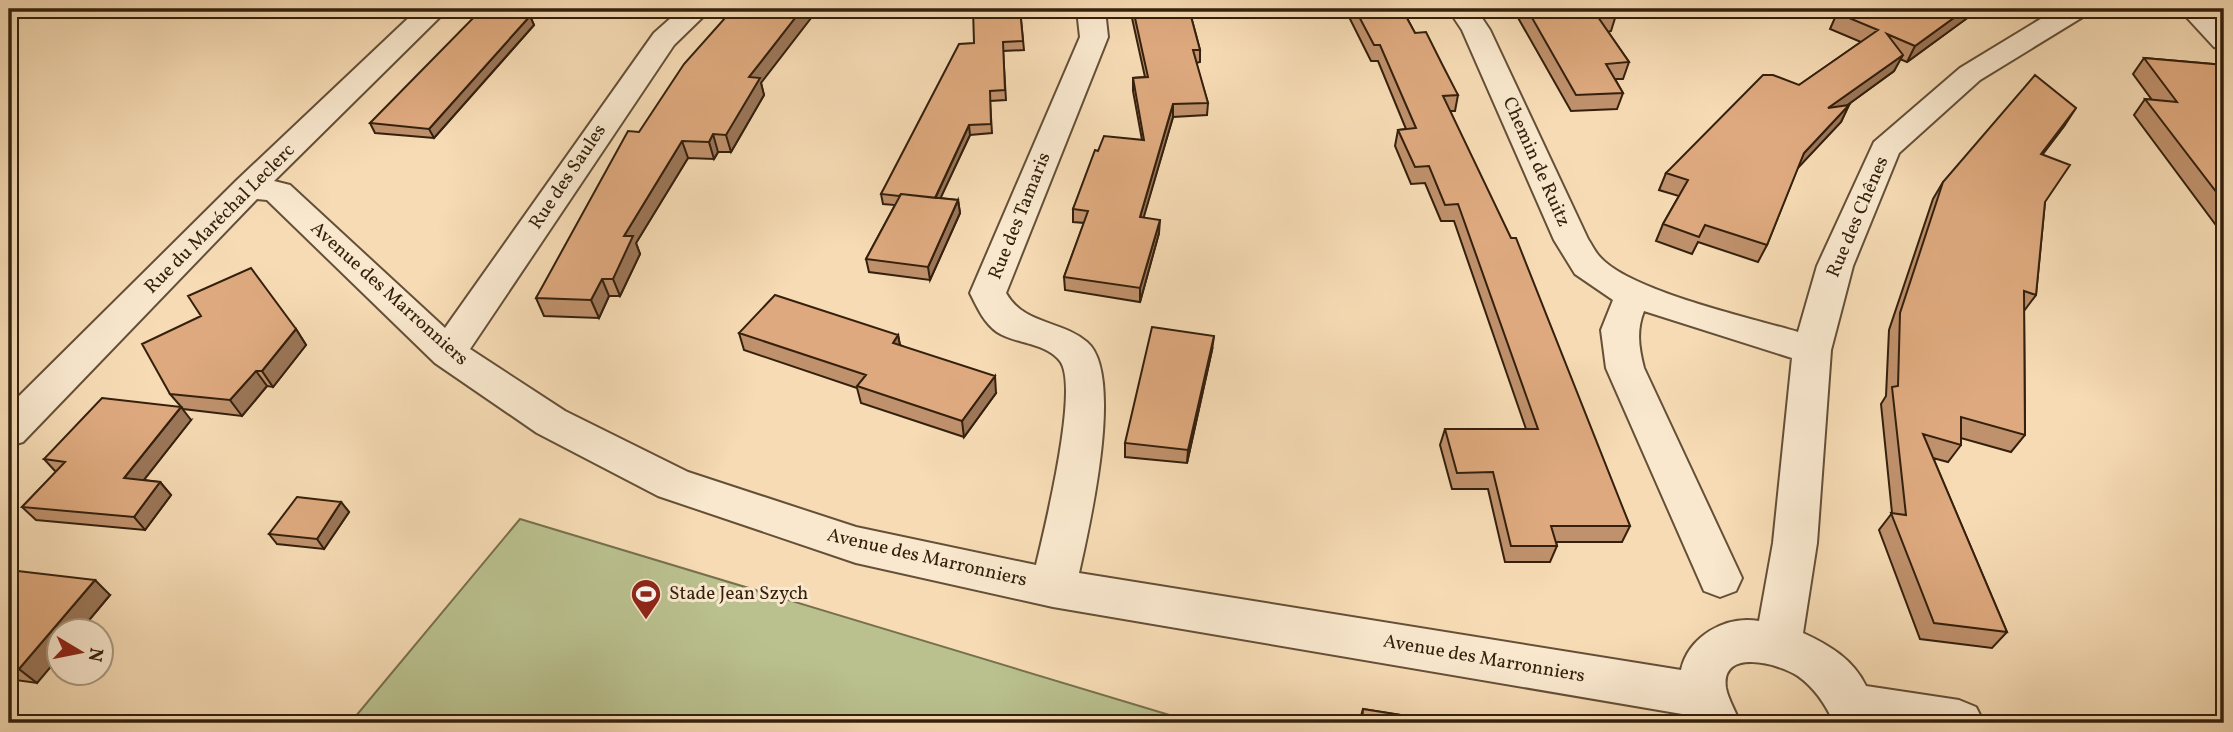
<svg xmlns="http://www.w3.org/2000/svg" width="2233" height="732" font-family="Vollkorn,serif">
<rect width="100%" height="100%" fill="#f6dbb4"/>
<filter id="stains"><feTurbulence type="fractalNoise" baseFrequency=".00286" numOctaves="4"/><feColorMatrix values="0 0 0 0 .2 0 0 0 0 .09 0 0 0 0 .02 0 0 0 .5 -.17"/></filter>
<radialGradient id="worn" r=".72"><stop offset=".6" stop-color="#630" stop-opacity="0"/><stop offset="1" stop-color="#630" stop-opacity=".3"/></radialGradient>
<path fill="#bac18f" stroke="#77704e" stroke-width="2" d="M 520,519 L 1196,723 L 350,723 Z"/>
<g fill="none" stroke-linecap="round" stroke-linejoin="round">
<g stroke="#644f37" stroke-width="4">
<path id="street" d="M 418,9 L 448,9 L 274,181 L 290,185 L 445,328 L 654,33 L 681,9 L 711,9 L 674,45 L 470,349 L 565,411 L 688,472 L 856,527 L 1036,565 C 1044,531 1080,387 1060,361 C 1045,342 1015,344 997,332 C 984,323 977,307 970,293 L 1080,37 L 1078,19 L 1072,9 L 1100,9 L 1106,19 L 1108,37 L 1006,293 C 1024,325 1061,320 1087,342 C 1125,374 1089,528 1079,573 L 1681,670 C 1688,637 1725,615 1759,621 L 1773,543 L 1792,358 L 1644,311 C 1636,331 1639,348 1644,368 L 1742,578 L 1736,591 L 1720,597 L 1704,591 L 1606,368 L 1601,330 L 1613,300 L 1575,274 L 1554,240 L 1462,30 L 1448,9 L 1476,9 L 1490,30 L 1588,239 C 1592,245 1595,252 1600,257 C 1630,291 1751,318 1798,332 L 1817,266 L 1874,142 L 1960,68 L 2057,9 L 2090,9 L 2086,15 L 1980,80 L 1899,153 L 1853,266 L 1831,350 L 1817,543 L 1803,633 C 1829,645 1853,659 1866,686 L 1959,700 L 1976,707 L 1984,723 L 1834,723 C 1826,705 1815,688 1798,676 C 1780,664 1720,647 1726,688 C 1728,699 1736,712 1740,723 L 1690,723 L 1688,715 L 1053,607 L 856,563 L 658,496 L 537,433 L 435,363 L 267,200 L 257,199 L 23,442 L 9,446 L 9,406 L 237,180 Z
M 2179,9 L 2208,9 L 2224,25 L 2224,50 L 2214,47 Z"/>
</g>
<use href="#street" fill="#f9e8ce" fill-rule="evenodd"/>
</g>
<path fill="#bf916c" stroke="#34200d" stroke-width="2" d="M 1020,9 L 1024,50 L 1003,51 L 1006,100 L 990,101 L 992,133 L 970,135 L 940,198 L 958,200 L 960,213 L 930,280 L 869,272 L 866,259 L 895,205 L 883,204 L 881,194 L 974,43 Z
M 1130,9 L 1189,9 L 1200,50 L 1200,62 L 1196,63 L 1208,103 L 1207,115 L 1173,117 L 1143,218 L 1159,233 L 1140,302 L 1065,290 L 1064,277 L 1084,223 L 1073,222 L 1073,209 L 1098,151 L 1142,140 L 1133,91 L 1133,78 L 1145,77 Z
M 1345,9 L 1402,9 L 1415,33 L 1458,95 L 1455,111 L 1450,111 L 1630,526 L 1622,542 L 1556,542 L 1557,546 L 1550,562 L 1505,562 L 1488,489 L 1452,489 L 1440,445 L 1445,429 L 1526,429 L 1454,221 L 1441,221 L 1425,183 L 1411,184 L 1395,146 L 1398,130 L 1406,129 L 1378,61 L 1371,61 Z
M 1513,9 L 1611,9 L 1616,15 L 1611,31 L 1608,32 L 1629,62 L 1623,79 L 1615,79 L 1623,93 L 1617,109 L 1571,111 Z
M 1845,9 L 1984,9 L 1970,16 L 1907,62 L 1900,59 L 1894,71 L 1846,106 L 1849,105 L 1841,122 L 1798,167 L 1767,245 L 1758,262 L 1698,242 L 1692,254 L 1656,241 L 1663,224 L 1679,196 L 1659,190 L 1666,173 L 1799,85 L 1861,42 L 1830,29 L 1837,13 Z
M 530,16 L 534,25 L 434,138 L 375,133 L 370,123 Z
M 2144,58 L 2224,65 L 2224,236 L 2134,115 L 2145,99 L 2152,100 L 2133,74 Z
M 761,83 L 764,95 L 731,152 L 718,152 L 714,159 L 688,158 L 636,243 L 640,254 L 620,296 L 609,296 L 599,318 L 544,316 L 536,298 L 639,132 Z
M 2065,125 L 2042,155 L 2045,202 L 2036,295 L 2024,311 L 2025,435 L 2011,452 L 1961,438 L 1961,445 L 1948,462 L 1933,458 L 2007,632 L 1992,648 L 1920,639 L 1879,530 L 1892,513 L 1881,404 L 1886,396 L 1889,330 L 1933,199 L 1943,182 Z
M 296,329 L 306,345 L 273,387 L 267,386 L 242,416 L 183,409 L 170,394 Z
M 739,333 L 898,335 L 900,345 L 996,393 L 964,437 L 861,403 L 857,388 L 744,350 Z
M 1212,350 L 1187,463 L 1125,457 L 1125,443 Z
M 191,420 L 144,480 L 160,482 L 171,495 L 145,530 L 36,520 L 22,507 L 56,472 L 44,459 Z
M 341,502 L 349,512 L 324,549 L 277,544 L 269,534 Z
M 9,570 L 110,595 L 80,631 L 60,631 L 37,683 L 16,680 L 9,689 Z
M 1363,709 L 1451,723 L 1359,723 Z"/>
<path fill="#9b7658" stroke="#34200d" stroke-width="2" d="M 802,9 L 818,9 L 761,83 L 764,95 L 731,152 L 726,135 L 749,77 Z
M 1966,9 L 1984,9 L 1970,16 L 1907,62 L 1915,46 Z
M 530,16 L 534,25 L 434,138 L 429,129 Z
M 1903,55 L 1894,71 L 1820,125 L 1828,108 Z
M 1173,104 L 1173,117 L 1140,230 L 1140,217 Z
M 1849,105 L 1841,122 L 1796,170 L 1804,153 Z
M 2076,108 L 2065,125 L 2030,171 L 2041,154 Z
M 969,125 L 970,135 L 935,210 L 934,201 Z
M 713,134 L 718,152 L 714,159 L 709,142 Z
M 682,141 L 688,158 L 636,243 L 640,254 L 620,296 L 613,279 L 624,236 Z
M 958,200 L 960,213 L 930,280 L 928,267 Z
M 1160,220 L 1159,233 L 1140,302 L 1140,288 Z
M 602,279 L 609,296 L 599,318 L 591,300 Z
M 296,329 L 306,345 L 273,387 L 262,371 Z
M 898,335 L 901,351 L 893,343 Z
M 1214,336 L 1212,350 L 1187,463 L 1188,450 Z
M 256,371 L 267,386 L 242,416 L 230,400 Z
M 995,376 L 996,393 L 964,437 L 962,421 Z
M 181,407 L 191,420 L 135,491 L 124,478 Z
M 160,482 L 171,495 L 145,530 L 134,517 Z
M 341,502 L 349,512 L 324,549 L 317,539 Z
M 95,580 L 110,595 L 80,631 L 60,631 L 60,656 L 37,683 L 19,669 Z
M 9,674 L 16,680 L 9,689 Z"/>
<path fill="#dea97e" stroke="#34200d" stroke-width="2" d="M 733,9 L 802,9 L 749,77 L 760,78 L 726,135 L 713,134 L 709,142 L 682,141 L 624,236 L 633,236 L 613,279 L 602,279 L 591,300 L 536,298 L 628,131 L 639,132 L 684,64 Z
M 973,9 L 1020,9 L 1023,41 L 1003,42 L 1005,90 L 990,91 L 991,124 L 969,125 L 935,198 L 901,194 L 899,196 L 881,194 L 959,44 L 974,43 Z
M 1133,9 L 1189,9 L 1200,50 L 1193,50 L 1208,103 L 1173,104 L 1140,217 L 1160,220 L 1140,288 L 1064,277 L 1088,211 L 1073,209 L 1095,150 L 1098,151 L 1104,136 L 1144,140 L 1133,78 L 1148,77 Z
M 1355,9 L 1402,9 L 1415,33 L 1426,32 L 1442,64 L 1458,95 L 1443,96 L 1511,238 L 1516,238 L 1630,526 L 1551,526 L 1557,546 L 1511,546 L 1493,472 L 1457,473 L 1445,429 L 1538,429 L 1458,204 L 1445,205 L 1429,166 L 1415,167 L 1398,130 L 1416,128 L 1380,45 L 1374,45 Z
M 1527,9 L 1611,9 L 1616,15 L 1598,17 L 1629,62 L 1606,64 L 1623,93 L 1576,95 Z
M 1845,9 L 1966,9 L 1915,46 L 1887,34 L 1903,55 L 1828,108 L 1849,105 L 1804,153 L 1767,245 L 1705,225 L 1699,237 L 1663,224 L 1688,180 L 1666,173 L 1763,75 L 1773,75 L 1799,85 L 1878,30 L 1837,13 Z
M 480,11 L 530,16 L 429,129 L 370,123 Z
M 2144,58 L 2224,65 L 2224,202 L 2145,99 L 2177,102 Z
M 2035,75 L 2076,108 L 2041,154 L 2070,165 L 2045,202 L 2036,295 L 2024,291 L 2025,435 L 1961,417 L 1961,445 L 1923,434 L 2007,632 L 1934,623 L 1891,513 L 1906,515 L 1892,387 L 1898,386 L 1900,313 L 1943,182 Z
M 901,194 L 958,200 L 928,267 L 866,259 Z
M 251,268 L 296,329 L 262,371 L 256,371 L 230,400 L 170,394 L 142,344 L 201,316 L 188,296 Z
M 775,295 L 898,335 L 893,343 L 995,376 L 962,421 L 857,386 L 866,375 L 739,333 Z
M 1152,327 L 1214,336 L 1188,450 L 1125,443 Z
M 102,398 L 181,407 L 124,478 L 160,482 L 134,517 L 22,507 L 65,462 L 44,459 Z
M 297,497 L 341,502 L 317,539 L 269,534 Z
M 9,570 L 95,580 L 19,669 L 9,668 Z
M 1363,709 L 1451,723 L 1362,723 Z"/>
<defs>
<g id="stadium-pin" transform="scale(1.575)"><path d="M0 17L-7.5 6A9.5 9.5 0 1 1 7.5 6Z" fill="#8f2418" stroke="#f9e8ce"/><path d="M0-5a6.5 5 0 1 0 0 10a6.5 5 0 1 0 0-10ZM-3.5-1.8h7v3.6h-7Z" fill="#fff"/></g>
</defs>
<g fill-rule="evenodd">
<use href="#stadium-pin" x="646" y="594"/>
</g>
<g text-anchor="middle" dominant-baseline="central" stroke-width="6" stroke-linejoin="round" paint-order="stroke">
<g font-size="19" fill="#34200d" stroke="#f9e8ce">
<text transform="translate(1536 162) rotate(66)">Chemin de Ruitz</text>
<text transform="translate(568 177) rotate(-56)">Rue des Saules</text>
<text transform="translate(1020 216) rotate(-68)">Rue des Tamaris</text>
<text transform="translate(1858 217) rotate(-67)">Rue des Chênes</text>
<text transform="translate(220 219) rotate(-45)">Rue du Maréchal Leclerc</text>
<text transform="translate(389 294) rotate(42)">Avenue des Marronniers</text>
<text transform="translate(927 558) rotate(13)">Avenue des Marronniers</text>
<text transform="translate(1484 659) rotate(10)">Avenue des Marronniers</text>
</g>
<g font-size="19" fill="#34200d" stroke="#f9e8ce" text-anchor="start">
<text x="669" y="594">Stade Jean Szych</text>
</g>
</g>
<rect width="2233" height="732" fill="none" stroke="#f6dbb4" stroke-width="35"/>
<rect x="10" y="10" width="2212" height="711" fill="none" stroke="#34200d" stroke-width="3.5"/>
<rect x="18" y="18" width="2198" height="697" fill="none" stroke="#34200d" stroke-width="2"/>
<g transform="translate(80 652) rotate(100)"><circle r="33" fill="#f9e8ce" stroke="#aa9881" stroke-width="2"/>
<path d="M0-5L12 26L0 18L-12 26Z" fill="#8f2418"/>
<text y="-10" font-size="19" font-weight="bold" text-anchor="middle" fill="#34200d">N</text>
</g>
<rect width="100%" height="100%" filter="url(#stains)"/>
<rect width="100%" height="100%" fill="url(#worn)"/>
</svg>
